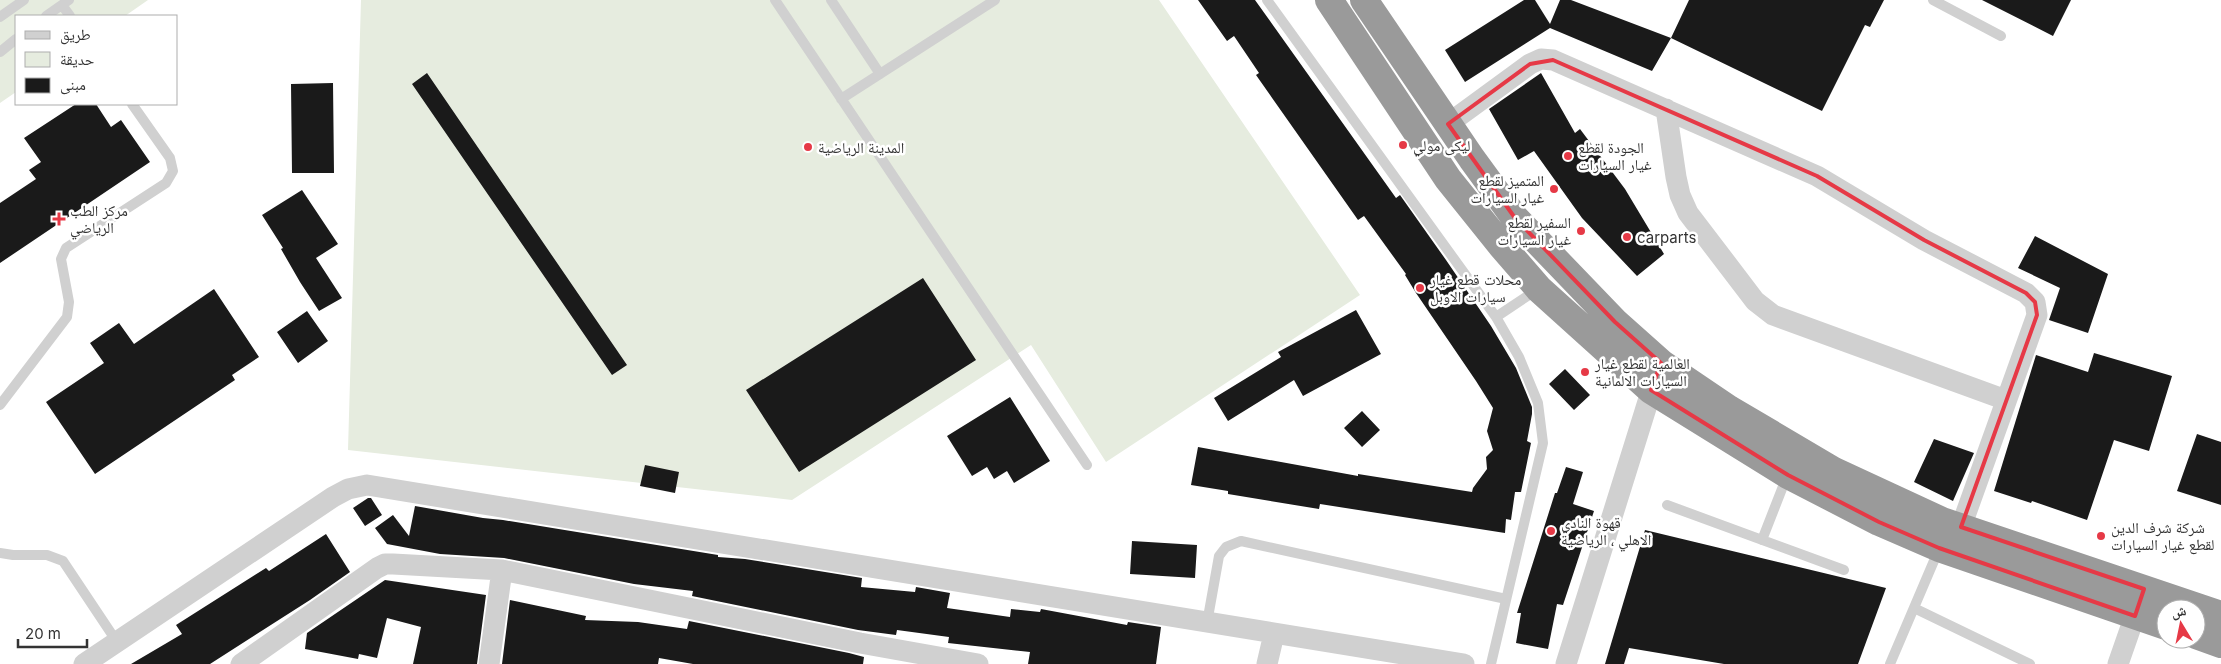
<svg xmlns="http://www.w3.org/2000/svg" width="2221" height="664" font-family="Inter,'Noto Naskh Arabic',sans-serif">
<rect width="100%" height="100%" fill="#fff"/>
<path fill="#e6ecdf" d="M 0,0 L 148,0 L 125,16 L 16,16 L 16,92 L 0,103 Z
M 361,0 L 1159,0 L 1360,295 L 1106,462 L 1031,345 L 792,500 L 348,450 Z"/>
<path fill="#1a1a1a" d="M 1198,0 L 1255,0 L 1396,198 L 1400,195 L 1446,260 L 1491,326 L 1516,368 L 1532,407 L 1532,414 L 1527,441 L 1531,443 L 1521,492 L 1515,492 L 1511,520 L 1506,519 L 1505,533 L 1320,504 L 1319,509 L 1228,494 L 1228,491 L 1191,485 L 1198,447 L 1358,476 L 1358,474 L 1472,492 L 1473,488 L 1487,469 L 1486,457 L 1493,450 L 1487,431 L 1493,408 L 1476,381 L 1416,293 L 1405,275 L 1406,274 L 1364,216 L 1358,220 L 1256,75 L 1259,73 L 1234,36 L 1227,41 Z
M 1524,0 L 1535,0 L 1550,24 L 1560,0 L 1571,0 L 1671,38 L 1652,71 L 1550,28 L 1465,82 L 1445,50 Z
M 1689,0 L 1884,0 L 1870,27 L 1865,25 L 1822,111 L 1671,38 Z
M 1982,0 L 2071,0 L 2053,36 Z
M 427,73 L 627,365 L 612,375 L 412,84 Z
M 1541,73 L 1575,133 L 1580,129 L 1625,189 L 1664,254 L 1637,276 L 1582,218 L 1534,151 L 1518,160 L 1489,109 Z
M 333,83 L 334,173 L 292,173 L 291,84 Z
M 76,104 L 96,104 L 111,127 L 121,120 L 150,162 L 0,263 L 0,203 L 36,179 L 29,170 L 41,162 L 24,138 Z
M 302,190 L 338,244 L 316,258 L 342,298 L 319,311 L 300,282 L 281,249 L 283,248 L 262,215 Z
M 2035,236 L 2108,274 L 2088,333 L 2049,320 L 2060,288 L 2018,268 Z
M 923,278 L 976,360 L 799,472 L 746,390 Z
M 214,289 L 259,357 L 232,375 L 235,380 L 95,474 L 46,402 L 104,363 L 90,343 L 119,323 L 134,344 Z
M 1356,310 L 1381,354 L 1303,396 L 1294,380 L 1228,421 L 1214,398 L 1281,357 L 1278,352 Z
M 307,311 L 328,341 L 298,363 L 277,332 Z
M 2094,353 L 2172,376 L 2149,451 L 2114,440 L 2087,520 L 2032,501 L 2031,503 L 1994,491 L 2036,355 L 2088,372 Z
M 1565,369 L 1590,395 L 1574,410 L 1549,384 Z
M 1010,397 L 1050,461 L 1014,483 L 1007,471 L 994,479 L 987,467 L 972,476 L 947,436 Z
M 1362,411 L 1380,430 L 1362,447 L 1344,428 Z
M 2197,434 L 2221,442 L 2221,505 L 2177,491 Z
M 1934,439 L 1974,453 L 1953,501 L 1914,482 Z
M 645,465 L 679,472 L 675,493 L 640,486 Z
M 1566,467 L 1583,472 L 1573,504 L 1594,511 L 1563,605 L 1557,604 L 1548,649 L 1516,643 L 1521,613 L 1517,613 L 1555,493 L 1557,493 Z
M 368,498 L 371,498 L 382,515 L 365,526 L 353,508 Z
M 415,506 L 483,518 L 503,520 L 718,555 L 718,557 L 745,559 L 862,578 L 861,587 L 915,592 L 916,587 L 950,593 L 947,608 L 1010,617 L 1011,609 L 1040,612 L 1041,609 L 1127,625 L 1128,622 L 1161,627 L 1156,664 L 1028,664 L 1030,652 L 948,643 L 949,637 L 897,630 L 896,635 L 858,630 L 692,596 L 693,591 L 634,584 L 504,558 L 440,554 L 387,544 L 375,528 L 393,515 L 409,536 Z
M 1645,530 L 1886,588 L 1858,664 L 1724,664 L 1629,648 L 1624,664 L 1605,664 Z
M 326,534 L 350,572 L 310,600 L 210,664 L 131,664 L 182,634 L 176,625 L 266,568 L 269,571 Z
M 1132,541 L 1197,545 L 1195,578 L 1130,574 Z
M 385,580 L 486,595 L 477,664 L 413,664 L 421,627 L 387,618 L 377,658 L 359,654 L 358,659 L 305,649 L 307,633 Z
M 510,600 L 586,616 L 585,620 L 638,622 L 687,629 L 689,621 L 849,653 L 864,657 L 863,664 L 693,664 L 659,658 L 658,664 L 502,664 Z"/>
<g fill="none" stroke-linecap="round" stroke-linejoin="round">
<path stroke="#d0d0d0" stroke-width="10" d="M 775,0 L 1087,465
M 831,0 L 880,74
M 1267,0 L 1496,317 L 1519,357 L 1538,403 L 1543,443 L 1491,664
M 1933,0 L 2001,36
M 62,5 L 70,16
M 46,16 L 69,0
M 0,17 L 24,0
M 0,52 L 16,39
M 841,99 L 995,0
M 1496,317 L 1538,289
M 0,405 L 67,317 L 69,302 L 61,259 L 66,248 L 166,183 L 173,171 L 170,158 L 132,104
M 1667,505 L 1844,570
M 1762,540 L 1787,476
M 0,553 L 13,555 L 47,555 L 63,561 L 117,642
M 1914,608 L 2030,664
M 1207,623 L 1219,556 L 1226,547 L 1241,541 L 1506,599
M 1890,664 L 1939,549"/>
<path stroke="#d0d0d0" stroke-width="21" d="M 1666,109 L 1676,177 L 1680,195 L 1688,213 L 1755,301 L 1773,315 L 2006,400
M 1448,124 L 1530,64 L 1541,59 L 1553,60 L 1817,176 L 1924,240 L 2026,293 L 2035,302 L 2037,315 L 1961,527
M 84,664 L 333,497 L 348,489 L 367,485 L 1464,664
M 241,664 L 377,568 L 385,564 L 393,564 L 502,570 L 860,643 L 978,664
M 489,664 L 502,570
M 1267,664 L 1274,634
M 1566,664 L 1656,376
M 2118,664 L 2140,601"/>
<path stroke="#9a9a9a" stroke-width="28" d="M 1329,0 L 1448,179 L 1501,245 L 1539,289 L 1651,390 L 1788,475 L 1879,522 L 1939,548 L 2166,626
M 1364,0 L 1472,159 L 1515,218 L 1615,322 L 1661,363 L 1729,409 L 1834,471 L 1942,521 L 2221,615
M 2196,635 L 2221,644"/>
</g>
<path fill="none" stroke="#e63946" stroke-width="4" stroke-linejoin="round" d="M 1553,60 L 1817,176 L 1924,240 L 2026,293 L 2035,302 L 2037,315 L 1961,527 L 2144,589 L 2135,616 L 1939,548 L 1879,522 L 1788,475 L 1651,390 L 1661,363 L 1615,322 L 1515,218 L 1448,124 L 1530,64 Z"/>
<g fill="#e63946" stroke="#fff" stroke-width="2">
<circle cx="1403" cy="145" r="5"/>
<circle cx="808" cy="147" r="5"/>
<circle cx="1568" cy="156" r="5"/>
<circle cx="1554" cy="189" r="5"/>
<path d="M56.5 211.5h5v5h5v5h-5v5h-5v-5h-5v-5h5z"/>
<circle cx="1581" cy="231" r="5"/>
<circle cx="1627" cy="237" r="5"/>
<circle cx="1420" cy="288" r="5"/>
<circle cx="1585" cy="372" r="5"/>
<circle cx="1551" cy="531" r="5"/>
<circle cx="2101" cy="536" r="5"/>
</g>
<g text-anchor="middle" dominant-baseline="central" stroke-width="5" stroke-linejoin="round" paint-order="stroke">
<g font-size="15" fill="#333" stroke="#fff" text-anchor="start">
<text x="1413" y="145">ليكى مولي</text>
<text x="818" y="147">المدينة الرياضية</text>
<text x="1578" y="147">الجودة لقطع<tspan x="1578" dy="17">غيار السيارات</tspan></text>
<text x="1544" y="180" text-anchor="end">المتميز لقطع<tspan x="1544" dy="17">غيار السيارات</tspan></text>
<text x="70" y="210">مركز الطب<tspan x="70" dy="17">الرياضي</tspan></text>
<text x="1571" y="222" text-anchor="end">السفير لقطع<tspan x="1571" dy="17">غيار السيارات</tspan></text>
<text x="1637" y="237">carparts</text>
<text x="1430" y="279">محلات قطع غيار<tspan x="1430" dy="17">سيارات الاوبل</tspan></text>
<text x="1595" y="363">العالمية لقطع غيار<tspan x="1595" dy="17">السيارات الالمانية</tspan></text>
<text x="1561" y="522">قهوة النادي<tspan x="1561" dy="17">الاهلي ، الرياضية</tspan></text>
<text x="2111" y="527">شركة شرف الدين<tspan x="2111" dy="17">لقطع غيار السيارات</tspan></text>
</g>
</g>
<rect x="15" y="15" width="162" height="90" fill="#ffffff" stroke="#adadad"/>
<rect x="25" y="31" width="25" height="8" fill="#d0d0d0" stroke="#adadad"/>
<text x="60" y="40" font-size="15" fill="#333333">طريق</text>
<rect x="25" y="52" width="25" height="15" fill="#e6ecdf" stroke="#adadad"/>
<text x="60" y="65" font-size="15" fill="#333333">حديقة</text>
<rect x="25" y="78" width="25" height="15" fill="#1a1a1a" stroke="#adadad"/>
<text x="60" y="90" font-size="15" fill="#333333">مبنى</text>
<g transform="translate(2181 624) rotate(350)"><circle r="24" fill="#ffffff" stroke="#adadad"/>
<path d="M0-4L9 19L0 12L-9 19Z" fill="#e63946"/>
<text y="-8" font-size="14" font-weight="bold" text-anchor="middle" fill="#333333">ش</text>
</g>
<path d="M18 639v8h69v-8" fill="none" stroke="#333333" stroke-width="2.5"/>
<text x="25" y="639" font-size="15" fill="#333333" stroke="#ffffff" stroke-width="4" paint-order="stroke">20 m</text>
</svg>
